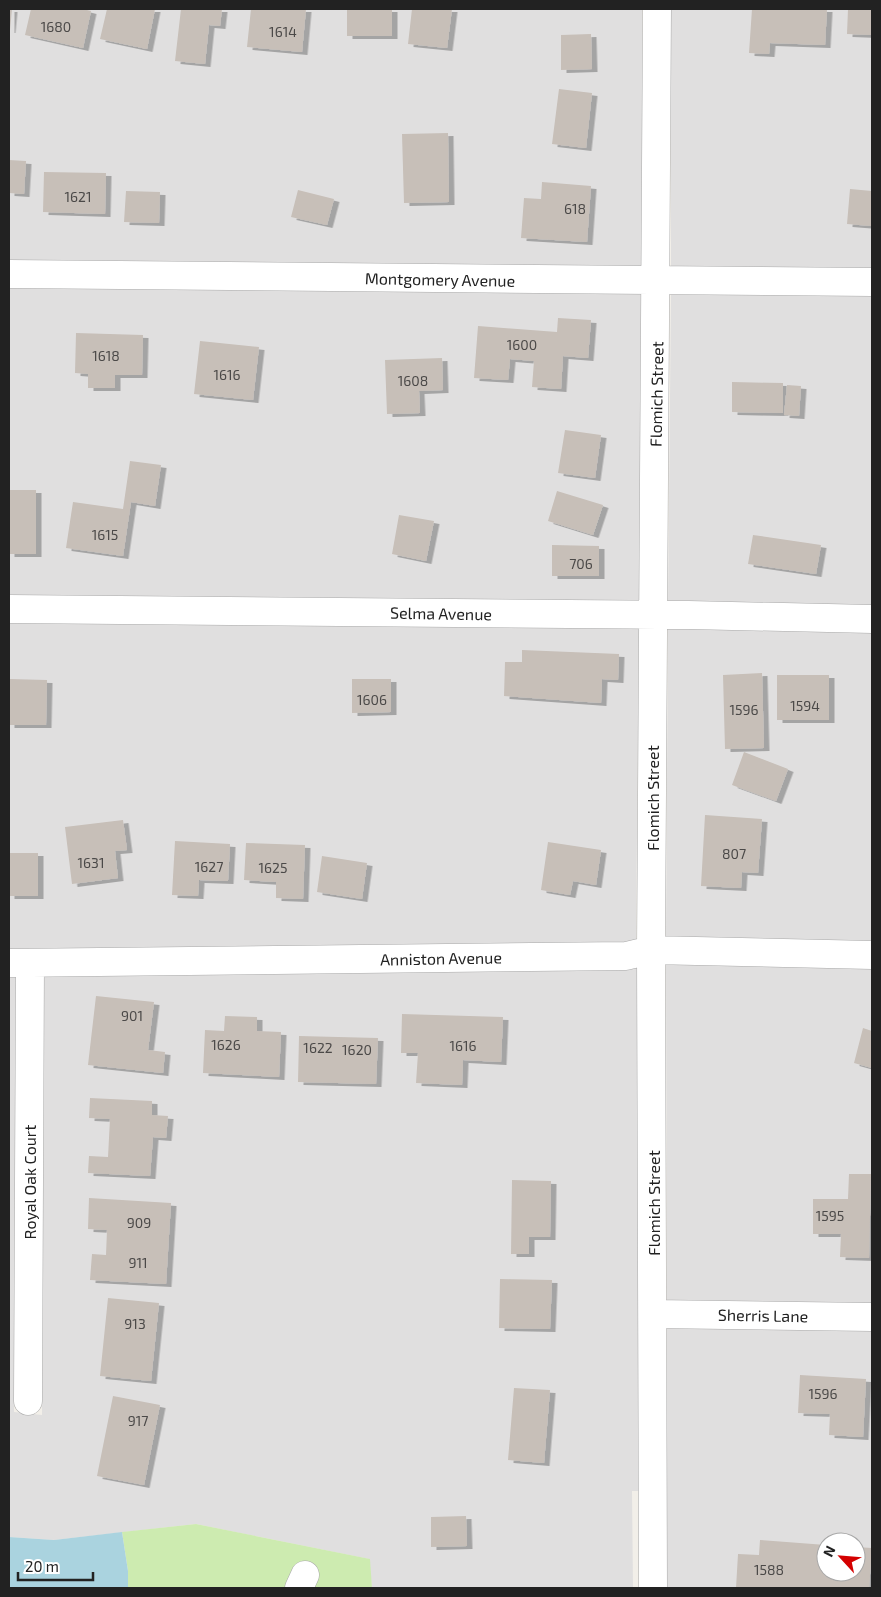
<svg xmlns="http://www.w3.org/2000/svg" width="881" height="1597" font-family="'Exo 2',sans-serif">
<defs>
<filter id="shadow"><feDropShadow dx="5.5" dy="3" stdDeviation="0" flood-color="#0004"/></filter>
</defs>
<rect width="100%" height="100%" fill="#f2efe9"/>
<path fill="#e0dfdf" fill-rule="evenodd" d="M 9,9 L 642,9 L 642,268 L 9,261 Z
M 671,9 L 872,9 L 872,269 L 671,268 Z
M 9,287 L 642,294 L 640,602 L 9,596 Z
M 671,294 L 872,295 L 872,607 L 668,602 Z
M 9,622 L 639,628 L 636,940 L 623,943 L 9,950 Z
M 690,628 L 872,632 L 872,942 L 666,937 L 668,629 Z
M 666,963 L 872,967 L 872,1304 L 667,1301 Z
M 637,967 L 639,1491 L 632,1491 L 633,1588 L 372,1588 L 369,1559 L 196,1524 L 54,1540 L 9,1537 L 9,976 L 16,976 L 14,1412 L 42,1415 L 44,976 Z
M 667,1327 L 872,1330 L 872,1588 L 667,1588 ZM 826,1542 L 856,1542 L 856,1572 L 826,1572 Z"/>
<path fill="#cdebb0" d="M 196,1524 L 370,1559 L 372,1588 L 128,1588 L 128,1571 L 122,1532 Z"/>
<path fill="#aad3df" d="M 122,1532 L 128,1571 L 128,1588 L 9,1588 L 9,1537 L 54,1540 Z"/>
<path fill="#c7bfb8" filter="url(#shadow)" d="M 9,9 L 12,9 L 10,30 L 9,30 Z
M 31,9 L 83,9 L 91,11 L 83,48 L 25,35 Z
M 107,9 L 155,9 L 147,49 L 100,39 Z
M 181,9 L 222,9 L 220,26 L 209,25 L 205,64 L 175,61 Z
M 251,9 L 306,9 L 302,52 L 247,47 Z
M 347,9 L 392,9 L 392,36 L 347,36 Z
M 412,9 L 452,9 L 447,48 L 408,44 Z
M 752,9 L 827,9 L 825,45 L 770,43 L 769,54 L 749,53 Z
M 848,9 L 872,9 L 872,35 L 847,34 Z
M 591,34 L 592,69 L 561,70 L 561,35 Z
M 559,89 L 592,93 L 586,148 L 552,144 Z
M 448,133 L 449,202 L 404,203 L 402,134 Z
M 9,160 L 26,161 L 24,194 L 9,193 Z
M 44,172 L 106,173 L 105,214 L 43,212 Z
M 542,182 L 591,186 L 587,242 L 521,238 L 524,198 L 541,199 Z
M 850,189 L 872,191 L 872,226 L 847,224 Z
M 298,190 L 334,199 L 327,225 L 291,217 Z
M 126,191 L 160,192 L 159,223 L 124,222 Z
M 558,318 L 591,320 L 588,358 L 563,356 L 561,389 L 532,387 L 534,361 L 510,359 L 508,380 L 474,378 L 478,326 L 557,332 Z
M 76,333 L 143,335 L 142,375 L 115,375 L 115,388 L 88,388 L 88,374 L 75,373 Z
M 200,341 L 259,347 L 253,400 L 194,394 Z
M 442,358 L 443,390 L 419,391 L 420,413 L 387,414 L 385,360 Z
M 732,382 L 783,383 L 783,413 L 732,412 Z
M 787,385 L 801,386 L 799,416 L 784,415 Z
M 565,430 L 601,435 L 595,478 L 558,473 Z
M 130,461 L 161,465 L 155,506 L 131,502 L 123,556 L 66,548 L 73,502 L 123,509 Z
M 9,490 L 36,490 L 36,554 L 9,554 Z
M 557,491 L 603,505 L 593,535 L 548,521 Z
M 399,515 L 434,521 L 426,561 L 392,554 Z
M 753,535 L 821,545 L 816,574 L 748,564 Z
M 552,545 L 599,546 L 599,576 L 552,576 Z
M 522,650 L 619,654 L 618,680 L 602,679 L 601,703 L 504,696 L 505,662 L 522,662 Z
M 762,673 L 764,748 L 725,749 L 723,675 Z
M 777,675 L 829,675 L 829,720 L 777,720 Z
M 9,679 L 47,680 L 46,725 L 9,725 Z
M 352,679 L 391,679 L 391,712 L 352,713 Z
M 744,752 L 788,769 L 776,801 L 732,785 Z
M 705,815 L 762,819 L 758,873 L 742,872 L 741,888 L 701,886 Z
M 123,820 L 127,850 L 115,851 L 118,878 L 72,884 L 65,827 Z
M 175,841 L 230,844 L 228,881 L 199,880 L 198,896 L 172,895 Z
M 548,842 L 601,850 L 596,885 L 573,881 L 570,895 L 541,890 Z
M 246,843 L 305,845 L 303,899 L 276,898 L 276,882 L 244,880 Z
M 9,853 L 38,853 L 38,896 L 9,896 Z
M 322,856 L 367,863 L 362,899 L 317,892 Z
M 96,996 L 154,1002 L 148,1050 L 165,1052 L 163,1073 L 88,1065 Z
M 402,1014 L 503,1017 L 501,1062 L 463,1060 L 462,1085 L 416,1083 L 418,1053 L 401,1053 Z
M 225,1016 L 257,1017 L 257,1031 L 281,1032 L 279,1077 L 203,1073 L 205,1030 L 224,1031 Z
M 863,1028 L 872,1031 L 872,1068 L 854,1063 Z
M 299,1036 L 378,1038 L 376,1084 L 298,1082 Z
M 90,1098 L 152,1101 L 152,1115 L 168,1116 L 166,1138 L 153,1137 L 150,1176 L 88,1173 L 89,1156 L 108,1157 L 110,1119 L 89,1118 Z
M 849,1174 L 871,1174 L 869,1258 L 840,1257 L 841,1234 L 813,1234 L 813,1199 L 848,1199 Z
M 512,1180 L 551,1181 L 550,1237 L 529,1237 L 529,1254 L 511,1254 Z
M 89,1198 L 171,1203 L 166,1284 L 90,1280 L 92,1254 L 106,1255 L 107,1230 L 88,1229 Z
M 500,1279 L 552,1280 L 550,1329 L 499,1328 Z
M 108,1298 L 159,1303 L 151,1381 L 100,1376 Z
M 800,1375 L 866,1379 L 863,1437 L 829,1435 L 830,1414 L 798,1413 Z
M 514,1388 L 550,1390 L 544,1463 L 508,1460 Z
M 113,1396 L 160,1405 L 144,1485 L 97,1476 Z
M 466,1516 L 467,1546 L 431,1547 L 431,1517 Z
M 760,1540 L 826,1545 L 826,1572 L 856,1572 L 856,1547 L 872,1548 L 869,1588 L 736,1588 L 738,1554 L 759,1555 Z"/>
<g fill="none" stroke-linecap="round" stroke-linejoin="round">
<g stroke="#a9a9a9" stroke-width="29">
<path id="minor" d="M 9,274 L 872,282
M 9,609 L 689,615 L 872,619
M 9,963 L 626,956 L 651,950 L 872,955
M 653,1314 L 872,1317
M 28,1401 L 30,963
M 299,1588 L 305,1575
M 653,1588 L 651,950 L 657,9"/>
</g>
<use href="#minor" stroke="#fff" stroke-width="28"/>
</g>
<g text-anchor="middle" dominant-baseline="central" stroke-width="4" stroke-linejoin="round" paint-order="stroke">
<g font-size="14" fill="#4b4948">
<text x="56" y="26">1680</text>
<text x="283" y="31">1614</text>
<text x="78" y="196">1621</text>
<text x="575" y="208">618</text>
<text x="522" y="344">1600</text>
<text x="106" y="355">1618</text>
<text x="227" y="374">1616</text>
<text x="413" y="380">1608</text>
<text x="105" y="534">1615</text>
<text x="581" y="563">706</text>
<text x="372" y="699">1606</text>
<text x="805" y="705">1594</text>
<text x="744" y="709">1596</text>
<text x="734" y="853">807</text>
<text x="91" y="862">1631</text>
<text x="209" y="866">1627</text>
<text x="273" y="867">1625</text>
<text x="132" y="1015">901</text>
<text x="226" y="1044">1626</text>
<text x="463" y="1045">1616</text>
<text x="318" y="1047">1622</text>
<text x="357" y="1049">1620</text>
<text x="830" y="1215">1595</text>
<text x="139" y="1222">909</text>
<text x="138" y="1262">911</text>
<text x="135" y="1323">913</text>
<text x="823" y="1393">1596</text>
<text x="138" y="1420">917</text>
<text x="769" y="1569">1588</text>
</g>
<g font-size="16" fill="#222" stroke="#fff">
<text transform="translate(440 279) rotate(1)">Montgomery Avenue</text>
<text transform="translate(656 394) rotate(-89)">Flomich Street</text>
<text transform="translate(441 613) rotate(1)">Selma Avenue</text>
<text transform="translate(652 798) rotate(-90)">Flomich Street</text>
<text transform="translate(441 958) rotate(-1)">Anniston Avenue</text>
<text transform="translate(29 1182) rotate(-90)">Royal Oak Court</text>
<text transform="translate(653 1203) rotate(-90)">Flomich Street</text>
<text transform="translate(763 1315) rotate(1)">Sherris Lane</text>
</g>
</g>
<rect width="881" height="1597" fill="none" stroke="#222222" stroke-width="20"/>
<g transform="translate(841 1557) rotate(296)"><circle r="24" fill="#ffffff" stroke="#a7a7a7"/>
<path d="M0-4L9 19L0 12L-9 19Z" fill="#d40000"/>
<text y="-8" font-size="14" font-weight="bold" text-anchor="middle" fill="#222222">N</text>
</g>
<path d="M18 1572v8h75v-8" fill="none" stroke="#222222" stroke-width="2.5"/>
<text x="25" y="1572" font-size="15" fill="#222222" stroke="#ffffff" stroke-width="4" paint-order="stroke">20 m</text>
</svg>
